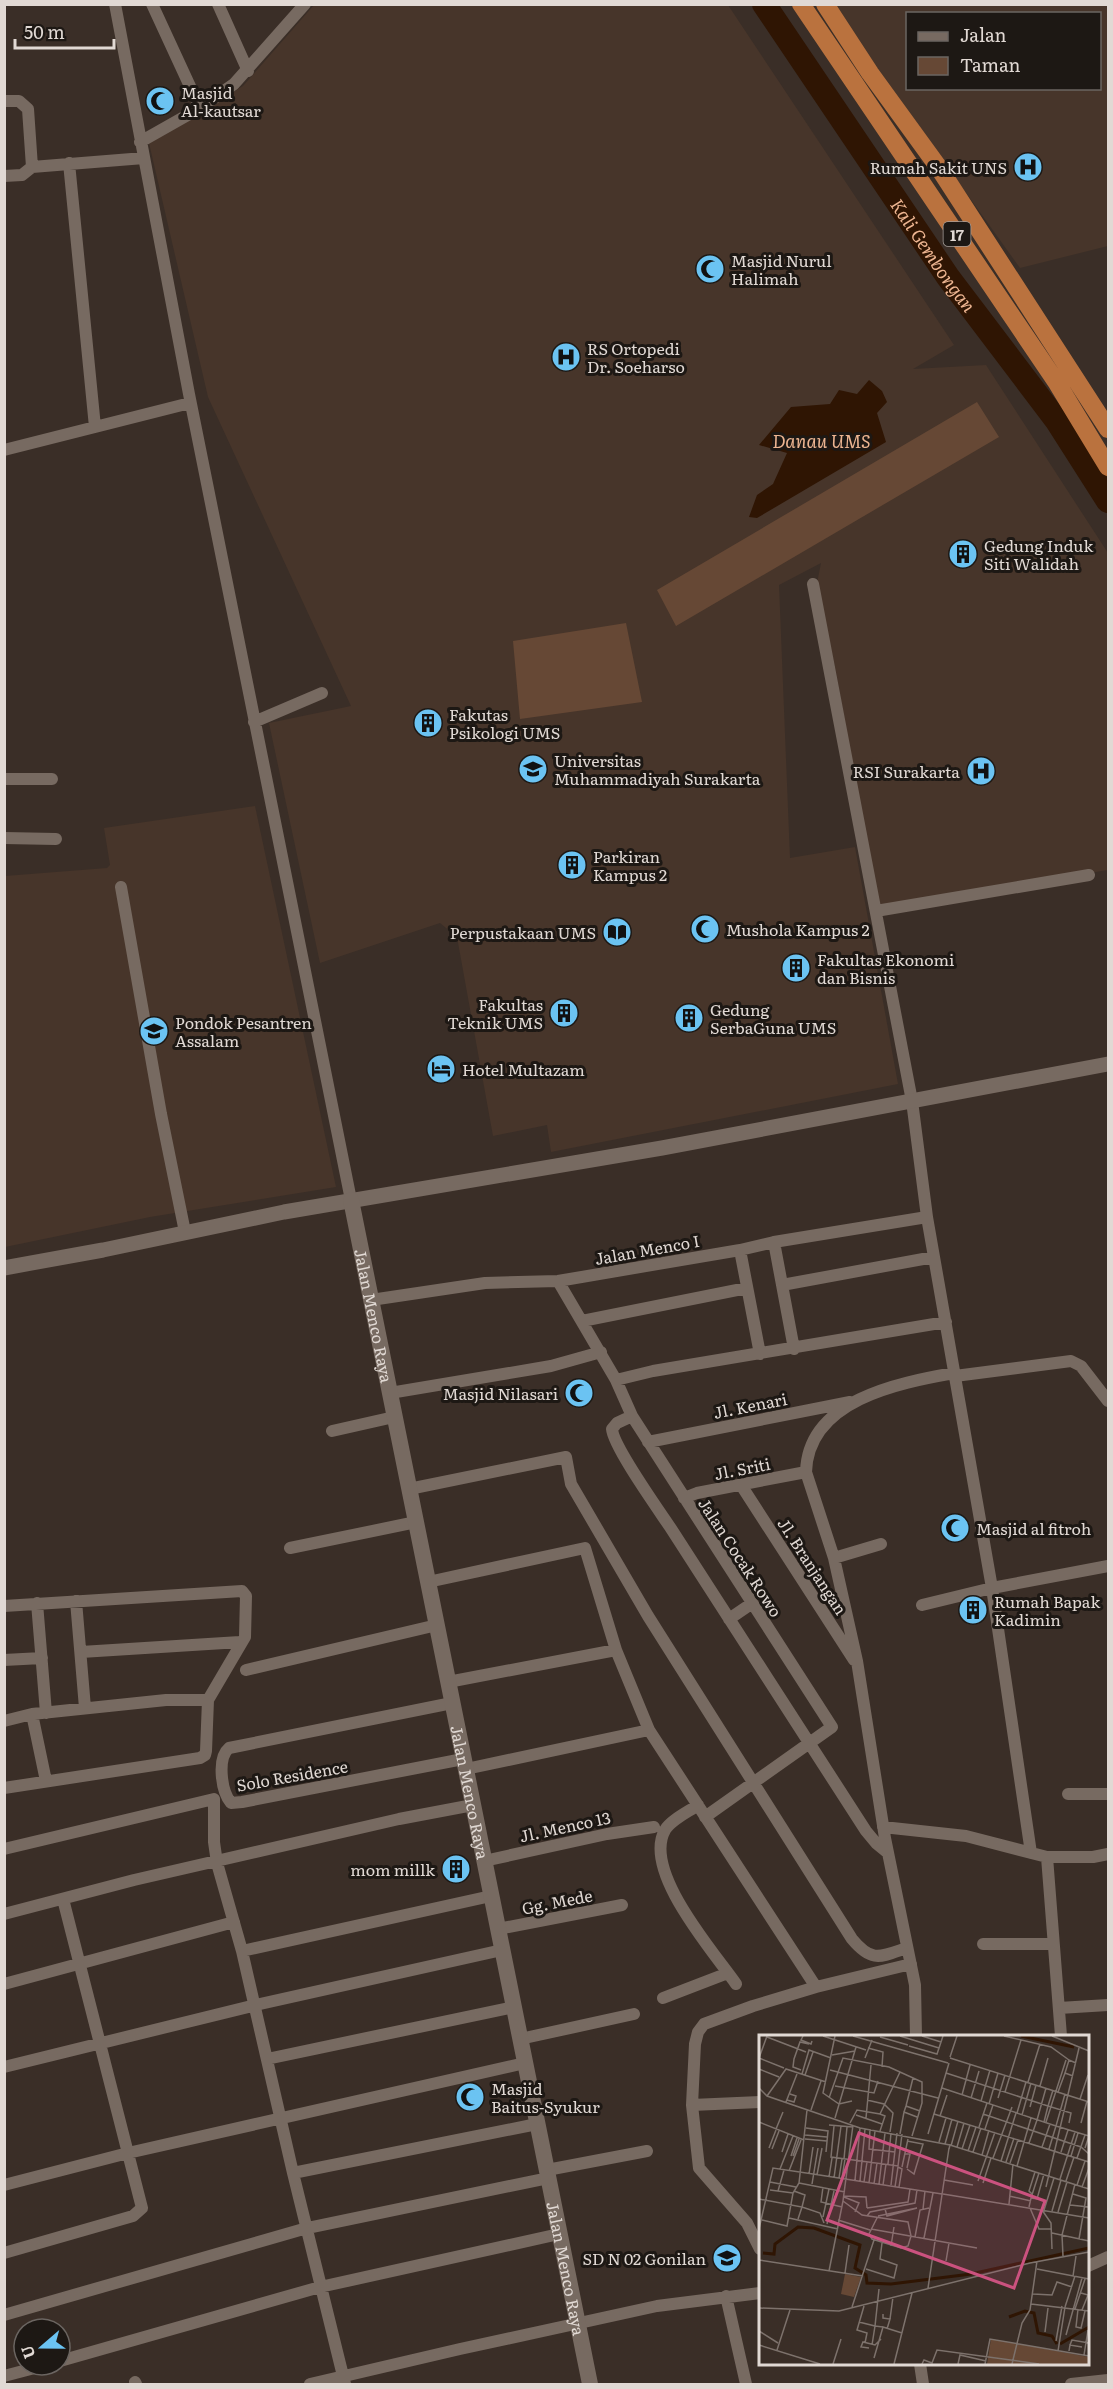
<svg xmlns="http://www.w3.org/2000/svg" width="1113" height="2389" font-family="Literata,serif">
<rect width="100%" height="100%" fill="#3a2e27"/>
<path fill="#47352a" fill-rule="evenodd" d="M 314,5 L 728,5 L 954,345 L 913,369 L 986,365 L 1108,553 L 1108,870 L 878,907 L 836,672 L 817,583 L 821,563 L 779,585 L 790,858 L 855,847 L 898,1084 L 551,1152 L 547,1125 L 493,1136 L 457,937 L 440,923 L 320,963 L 269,723 L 351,706 L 208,397 L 149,143 L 243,86 Z
M 831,5 L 1108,5 L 1108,246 L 1020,268 ZM 908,14 L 1100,14 L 1100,88 L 908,88 Z
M 255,806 L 336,1187 L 150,1217 L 5,1247 L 5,876 L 107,868 L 110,865 L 104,828 Z"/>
<path fill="#664835" d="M 977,402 L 999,437 L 676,626 L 657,590 Z
M 626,623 L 642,702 L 520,719 L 513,641 Z"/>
<path fill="#2f1503" d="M 869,380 L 882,391 L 887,402 L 877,413 L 886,442 L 757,518 L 749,517 L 757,495 L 773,484 L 787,453 L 759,445 L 791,407 L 830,404 L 839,390 L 857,394 Z"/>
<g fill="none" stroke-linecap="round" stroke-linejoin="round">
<path stroke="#2f1503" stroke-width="24" id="s1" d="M 764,4 L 948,277 L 1057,421 L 1108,501"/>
<path stroke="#776a61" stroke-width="12" d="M 115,4 L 189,394 L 351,1200
M 152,4 L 200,108
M 218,4 L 248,71
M 4,101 L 19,101 L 28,109 L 32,167 L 144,158
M 140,142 L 200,108 L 234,84 L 305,4
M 69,163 L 95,427
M 4,176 L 22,175 L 32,167
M 4,450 L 190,403
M 813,584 L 912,1101 L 927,1217 L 992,1588 L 1031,1853
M 254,722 L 322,693
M 4,779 L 52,779
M 4,838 L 56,839
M 121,887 L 161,1114 L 185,1232
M 876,911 L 1089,875
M 774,1242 L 794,1349
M 740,1250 L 760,1354
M 558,1281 L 616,1380 L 653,1371 L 946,1322
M 782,1285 L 934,1257
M 371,1300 L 485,1283 L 558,1281 L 740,1250 L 774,1242 L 927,1217
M 582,1321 L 747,1288
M 955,1376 L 1071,1361 L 1081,1366 L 1108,1401
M 616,1380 L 632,1416
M 390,1393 L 551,1366 L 601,1352
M 332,1431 L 394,1417
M 648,1442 L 850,1402
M 741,1485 L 854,1660
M 409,1489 L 566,1457 L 571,1484 L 648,1616 L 852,1939 C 872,1963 880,1957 907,1948
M 684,1498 L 697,1493 L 806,1472
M 290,1548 L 416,1522
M 834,1558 L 881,1544
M 428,1582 L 585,1548 L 616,1650 L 649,1730 L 816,1987
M 76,1601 L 85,1708
M 37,1603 L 46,1713
M 922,1605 L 992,1588 L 1108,1566
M 4,1606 L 242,1591 L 246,1596 L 245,1637 L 208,1700
M 729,1619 L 751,1604
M 81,1652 L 240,1642
M 4,1660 L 42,1658
M 246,1670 L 437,1625
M 448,1682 L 616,1650
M 452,1703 L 229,1748 C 217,1758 221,1791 231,1803 L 242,1802 L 463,1759
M 4,1721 L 32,1714
M 466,1769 L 649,1730
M 4,1788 L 200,1758 L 205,1755 L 206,1751 L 208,1700 L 166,1700 L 32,1714 L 46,1781
M 1068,1794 L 1108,1794
M 698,1805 C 688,1812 671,1820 665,1830 C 642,1871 713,1951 736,1984
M 705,1817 L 832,1727 L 632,1416 L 617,1423 L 612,1429 C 613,1446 658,1509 670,1527 C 735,1628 801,1730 866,1831 L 876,1843 L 887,1852
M 883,1827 L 966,1836 L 1047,1857 L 1093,1857 L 1108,1854
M 4,1849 L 214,1799 L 214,1842 L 217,1863 L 242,1951 L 293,2173 L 345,2384
M 1047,1857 L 1061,2036
M 484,1861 L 607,1834 L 654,1827
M 4,1914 L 134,1880 L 399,1819 L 473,1805
M 498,1929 L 622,1905
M 983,1944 L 1053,1944
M 242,1951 L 491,1896
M 4,1984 L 234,1922
M 663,1998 L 728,1973
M 1059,2008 L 1108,2005
M 916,2036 L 915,1985 L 885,1838 L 857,1661 L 834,1558 L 806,1472 C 808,1400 898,1383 954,1373
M 520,2039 L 634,2014
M 267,2059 L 514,2007
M 4,2067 L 260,2004 L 502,1950
M 692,2105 L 760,2102
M 547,2170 L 647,2151
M 293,2173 L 537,2124
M 4,2185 L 128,2153 L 525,2063
M 760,2249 L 747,2223 L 699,2168 L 692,2105 L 695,2044 L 698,2032 L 704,2024 L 753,2006 L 816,1987 L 911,1964
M 4,2253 L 133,2216 L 142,2208 L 63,1899
M 1088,2266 L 1108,2257
M 726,2296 L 746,2384
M 4,2315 L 307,2228 L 548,2178
M 60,2361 L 320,2287 L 559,2234
M 920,2364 L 923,2384
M 4,2376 L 46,2365
M 135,2382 L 136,2384
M 310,2384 L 460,2349 L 657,2306 L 760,2293
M 1071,2384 L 1108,2380"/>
<path stroke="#776a61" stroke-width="15" d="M 4,1268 L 103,1250 L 284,1212 L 662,1148 L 1108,1064"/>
<path stroke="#776a61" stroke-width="16" id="s2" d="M 351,1200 L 590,2384"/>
<path stroke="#ba723e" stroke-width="18" d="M 801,4 L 1057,383 L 1108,467
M 825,4 L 870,73 L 939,168 L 1108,429"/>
</g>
<defs>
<g id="mosque-disc" transform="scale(1.5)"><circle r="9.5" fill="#6bc3f2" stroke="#1d1814"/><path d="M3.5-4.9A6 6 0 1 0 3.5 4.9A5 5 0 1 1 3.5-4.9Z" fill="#111"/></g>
<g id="hospital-disc" transform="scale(1.5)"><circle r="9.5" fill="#6bc3f2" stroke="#1d1814"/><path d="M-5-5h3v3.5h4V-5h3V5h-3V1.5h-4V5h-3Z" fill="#111"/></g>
<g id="building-disc" transform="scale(1.5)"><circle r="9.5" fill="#6bc3f2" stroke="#1d1814"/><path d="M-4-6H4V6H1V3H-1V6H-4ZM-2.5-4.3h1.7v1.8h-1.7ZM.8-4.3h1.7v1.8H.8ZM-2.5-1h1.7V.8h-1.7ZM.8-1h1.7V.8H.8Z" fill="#111"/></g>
<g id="university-disc" transform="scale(1.5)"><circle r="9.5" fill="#6bc3f2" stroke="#1d1814"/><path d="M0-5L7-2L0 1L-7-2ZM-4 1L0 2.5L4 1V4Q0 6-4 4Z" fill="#111"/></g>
<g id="library-disc" transform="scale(1.5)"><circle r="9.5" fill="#6bc3f2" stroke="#1d1814"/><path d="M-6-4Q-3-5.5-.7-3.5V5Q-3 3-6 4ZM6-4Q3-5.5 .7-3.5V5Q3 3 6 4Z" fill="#111"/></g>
<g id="school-disc" transform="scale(1.5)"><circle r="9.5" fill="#6bc3f2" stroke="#1d1814"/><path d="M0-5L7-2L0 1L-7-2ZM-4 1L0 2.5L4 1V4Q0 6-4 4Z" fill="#111"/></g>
<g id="hotel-disc" transform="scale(1.5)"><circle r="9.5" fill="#6bc3f2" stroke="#1d1814"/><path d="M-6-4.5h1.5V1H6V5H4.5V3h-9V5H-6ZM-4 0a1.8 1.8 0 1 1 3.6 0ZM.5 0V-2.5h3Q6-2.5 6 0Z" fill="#111"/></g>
</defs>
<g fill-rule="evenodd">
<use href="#mosque-disc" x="160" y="101"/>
<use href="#hospital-disc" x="1028" y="167"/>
<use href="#mosque-disc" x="710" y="269"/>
<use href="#hospital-disc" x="566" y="357"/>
<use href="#building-disc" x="963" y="554"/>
<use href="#building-disc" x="428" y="723"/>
<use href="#university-disc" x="533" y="769"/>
<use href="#hospital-disc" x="981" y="771"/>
<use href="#building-disc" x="572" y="865"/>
<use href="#mosque-disc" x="705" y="929"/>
<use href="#library-disc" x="617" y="932"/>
<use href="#building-disc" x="796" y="968"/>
<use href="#building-disc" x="564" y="1013"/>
<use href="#building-disc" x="689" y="1018"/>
<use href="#school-disc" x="154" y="1031"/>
<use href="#hotel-disc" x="441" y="1069"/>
<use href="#mosque-disc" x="579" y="1393"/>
<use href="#mosque-disc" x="955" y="1528"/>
<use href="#building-disc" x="973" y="1610"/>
<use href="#building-disc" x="456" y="1869"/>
<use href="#mosque-disc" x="470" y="2097"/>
<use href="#school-disc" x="727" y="2258"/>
</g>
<g text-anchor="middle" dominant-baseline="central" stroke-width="6" stroke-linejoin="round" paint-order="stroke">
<rect fill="#1d1814" stroke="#a69f9a" stroke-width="1.5" x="943.5" y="222" width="27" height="24" rx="4.5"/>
<g font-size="15" font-weight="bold" fill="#e1d9d4">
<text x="957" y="234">17</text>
</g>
<g font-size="16" fill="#e1d9d4" stroke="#1d1814" text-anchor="start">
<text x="181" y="92">Masjid<tspan x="181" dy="18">Al-kautsar</tspan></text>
<text x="1007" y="167" text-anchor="end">Rumah Sakit UNS</text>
<text x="731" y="260">Masjid Nurul<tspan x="731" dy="18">Halimah</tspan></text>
<text x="587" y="348">RS Ortopedi<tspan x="587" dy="18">Dr. Soeharso</tspan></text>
<text x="984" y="545">Gedung Induk<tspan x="984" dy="18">Siti Walidah</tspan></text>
<text x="449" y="714">Fakutas<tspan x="449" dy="18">Psikologi UMS</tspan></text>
<text x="554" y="760">Universitas<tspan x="554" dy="18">Muhammadiyah Surakarta</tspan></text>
<text x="960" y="771" text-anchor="end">RSI Surakarta</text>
<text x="593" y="856">Parkiran<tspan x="593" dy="18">Kampus 2</tspan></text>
<text x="726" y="929">Mushola Kampus 2</text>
<text x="596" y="932" text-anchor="end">Perpustakaan UMS</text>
<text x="817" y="959">Fakultas Ekonomi<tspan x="817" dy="18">dan Bisnis</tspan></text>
<text x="543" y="1004" text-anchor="end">Fakultas<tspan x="543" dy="18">Teknik UMS</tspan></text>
<text x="710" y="1009">Gedung<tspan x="710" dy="18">SerbaGuna UMS</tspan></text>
<text x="175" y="1022">Pondok Pesantren<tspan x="175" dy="18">Assalam</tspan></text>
<text x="462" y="1069">Hotel Multazam</text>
<text x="558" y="1393" text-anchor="end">Masjid Nilasari</text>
<text x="976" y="1528">Masjid al fitroh</text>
<text x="994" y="1601">Rumah Bapak<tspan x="994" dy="18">Kadimin</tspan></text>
<text x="435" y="1869" text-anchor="end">mom millk</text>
<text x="491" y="2088">Masjid<tspan x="491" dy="18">Baitus-Syukur</tspan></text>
<text x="706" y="2258" text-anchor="end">SD N 02 Gonilan</text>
</g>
<g font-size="16" fill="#e1d9d4" stroke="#1d1814">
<text transform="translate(647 1249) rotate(-10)">Jalan Menco I</text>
<text stroke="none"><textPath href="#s2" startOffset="118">Jalan Menco Raya</textPath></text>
<text transform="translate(750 1405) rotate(-11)">Jl. Kenari</text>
<text transform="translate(742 1468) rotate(-11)">Jl. Sriti</text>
<text transform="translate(741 1557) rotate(57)">Jalan Cocak Rowo</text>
<text transform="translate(813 1566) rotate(57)">Jl. Branjangan</text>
<text transform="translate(292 1775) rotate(-10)">Solo Residence</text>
<text stroke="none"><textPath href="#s2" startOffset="604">Jalan Menco Raya</textPath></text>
<text transform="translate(565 1826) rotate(-12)">Jl. Menco 13</text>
<text transform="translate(557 1901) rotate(-11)">Gg. Mede</text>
<text stroke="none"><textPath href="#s2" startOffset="1090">Jalan Menco Raya</textPath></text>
</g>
<g font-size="18" font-style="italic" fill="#edb591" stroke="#1d1814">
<text stroke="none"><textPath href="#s1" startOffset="303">Kali Gembongan</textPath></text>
<text x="821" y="440">Danau UMS</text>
</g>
</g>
<g transform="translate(759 2035)">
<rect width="330" height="330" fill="#3a2e27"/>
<path d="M 86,239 L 102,242 L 95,262 L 82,259 ZM 232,304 L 330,322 L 330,329 L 228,329 Z" fill="#664835"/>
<path fill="none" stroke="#2f1503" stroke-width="3" d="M 262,1 L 315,12M 4,218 L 15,219 L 16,209 L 39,192 L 55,193 L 101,210 L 96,233 L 107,240 L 108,248 L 132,249 L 212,239 L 330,213M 250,282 L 266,276 L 275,278 L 279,298 L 293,301 L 298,309M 301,309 L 330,292"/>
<path fill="none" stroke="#7d726c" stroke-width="1.5" d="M 44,1 L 42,5 L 52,9 L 53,6M 64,1 L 107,15M 76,1 L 64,58 L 80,69 L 93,66M 94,1 L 189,28M 141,1 L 180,13M 163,1 L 182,7M 245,1 L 292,12 L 310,25M 293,1 L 330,16M 8,2 L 47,17M 121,2 L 149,10M 150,11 L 178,19 L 184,1M 109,13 L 124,17 L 123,32M 73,20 L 96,16M 191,22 L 198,1M 0,23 L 25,33M 0,23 L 8,1M 106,23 L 113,5M 191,23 L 330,67M 0,34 L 20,42M 42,35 L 34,32 L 35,24 L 41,7 L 50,9M 71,35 L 179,63M 187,38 L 289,71 L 285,87M 43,39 L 50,15 L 72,23M 46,40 L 54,17M 314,41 L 306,38 L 310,25 L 317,28M 269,47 L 281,9M 76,51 L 115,58 L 119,46M 281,51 L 289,23M 0,53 L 8,61 L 101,93 L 191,110M 183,53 L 297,91 L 306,59M 294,55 L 289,71 L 312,78 L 310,88M 246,57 L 262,5M 299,57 L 306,38M 203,60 L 211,30M 8,61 L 27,34 L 67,47M 70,63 L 84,23 L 130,32 L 163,47 L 163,68 L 153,101M 212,63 L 220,36M 239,63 L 246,40M 321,64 L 329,40M 28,65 L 35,67 L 37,61 L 31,59M 108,65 L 125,69 L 134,78 L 131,97M 222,66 L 231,35M 27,67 L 38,39M 230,69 L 239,38M 147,71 L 154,43M 271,72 L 277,50M 52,75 L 62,46M 258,78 L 267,47M 121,79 L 141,37M 175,79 L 330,127M 224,79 L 322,112 L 330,119M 97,80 L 123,89M 263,80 L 272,48M 181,81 L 188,60M 158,82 L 145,77 L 147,71 L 161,76M 76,83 L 97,12M 107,83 L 112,30M 278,85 L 287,53M 0,87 L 45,105M 287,87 L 307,25M 91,88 L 98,75 L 121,79 L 126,81 L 121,96M 322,88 L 328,66M 70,90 L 94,92M 94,90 L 84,166 L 103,180 L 149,187 L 152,201M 75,91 L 72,122 L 139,131 L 143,99M 220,92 L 228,68M 47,93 L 69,96 L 67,117M 17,94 L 24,77M 111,94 L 110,114 L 136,117M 226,94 L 234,70M 141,99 L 145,77M 169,99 L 190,28M 46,100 L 68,102M 46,104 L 68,106M 180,107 L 187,83M 270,108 L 278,85M 186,109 L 193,84M 192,111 L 199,86M 198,112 L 205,88M 283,112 L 291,89M 10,113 L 17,95M 13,114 L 20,96M 190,114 L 191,110 L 330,154M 203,114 L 211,90M 290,114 L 297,91 L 330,101 L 326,113M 209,116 L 217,92M 23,117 L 29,99M 214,117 L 222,93M 302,117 L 309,95M 146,119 L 151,119 L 148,133M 223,120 L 230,95M 32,121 L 38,103M 34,121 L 40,104M 312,121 L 319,98M 234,123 L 253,72M 318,123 L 326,100M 85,124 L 88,92M 242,126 L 257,78M 247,127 L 255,103M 251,128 L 259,105M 129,129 L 132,98M 258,131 L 272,83M 143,132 L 149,104M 21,134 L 34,101M 148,134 L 155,139 L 164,109 L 148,106M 30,136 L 42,105M 50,139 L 54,112M 54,139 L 183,159M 58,140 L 63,113M 70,142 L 73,123M 75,143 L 82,91M 80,143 L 83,124M 83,143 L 86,124M 301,144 L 316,97M 96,145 L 101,93M 185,145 L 214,150M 101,146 L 106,94M 219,146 L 236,97M 307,146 L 315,122M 11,147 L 37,152M 105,147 L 108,127M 40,148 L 86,157M 110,148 L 116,96M 224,148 L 232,123M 53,149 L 59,113M 115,149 L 118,128M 120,149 L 126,98M 124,150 L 127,129M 132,150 L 138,98M 318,150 L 326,126M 64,152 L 62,167 L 83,172M 136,152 L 139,132 L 143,134 L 140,152M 287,152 L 320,13M 323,152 L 330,133M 11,155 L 34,158M 19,156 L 25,135M 35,156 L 46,160 L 43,172 L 61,178 L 65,188M 184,159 L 330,183M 273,159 L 270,156 L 276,137M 314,159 L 327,163 L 320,204M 85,161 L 107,162 L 108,173M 250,161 L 272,166M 85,162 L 100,168 L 96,177M 272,163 L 280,138M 0,164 L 43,172 L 39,184M 250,169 L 254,129M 311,170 L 330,172M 270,172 L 272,163 L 278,164 L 285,139M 108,173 L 149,167 L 151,154M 271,173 L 280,194 L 292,194M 126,174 L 128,181 L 158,173M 164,174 L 166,156M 283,175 L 292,188 L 293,214M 285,175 L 295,143M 293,176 L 302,145M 299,177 L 308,147M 108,181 L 111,177 L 156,168 L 158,155M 119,181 L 158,173M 64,182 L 70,154M 30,183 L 79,194M 118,183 L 110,199 L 113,204 L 142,213 L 149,211 L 152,201M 3,185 L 28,191 L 34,158 L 40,148 L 48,75M 79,185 L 111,195M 68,189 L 75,156M 0,194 L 14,133 L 54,139M 112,194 L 218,213M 293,198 L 330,206M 156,202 L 161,175 L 170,173M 165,203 L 174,158M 132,211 L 135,192M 304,221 L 303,200 L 316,149M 0,225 L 104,241M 187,226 L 190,208M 107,234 L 135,243 L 138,230 L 121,224 L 123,208M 278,234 L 330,244M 70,236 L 84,166M 86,238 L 90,210M 314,241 L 317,221M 169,253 L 190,113M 322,258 L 329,260 L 323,275M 274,259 L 293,260 L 298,247 L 313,252M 272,269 L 330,276M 105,271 L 98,295 L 108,298 L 106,308M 93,272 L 115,205M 306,272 L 316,241M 0,273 L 80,276 L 271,228 L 330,217M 316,274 L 326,244M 319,274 L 317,292 L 322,293 L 326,276M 124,279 L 124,283 L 131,284 L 128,294M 131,284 L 134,262M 100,287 L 116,291 L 120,254M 0,296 L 19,308M 286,297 L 289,273M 307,300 L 323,243M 297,306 L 303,271M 0,310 L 61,329M 113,310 L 116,291 L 124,292M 311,310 L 313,305 L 330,308M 110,313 L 102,312 L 104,307 L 116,310 L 122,304M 18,315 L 31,275M 299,316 L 306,272M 310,316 L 311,310 L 323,312M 325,320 L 329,295M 115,323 L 124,292 L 143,298M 74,329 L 82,304M 135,329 L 153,258M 163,329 L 165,325 L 173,328 L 178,315 L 280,329M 199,329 L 201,320 L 227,326M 226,329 L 231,304 L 330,321M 253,329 L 263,288 L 271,275 L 278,226"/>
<path fill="#cb527f" fill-opacity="0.15" stroke="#cb527f" stroke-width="3" d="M 100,98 L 286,166 L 255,253 L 68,185 Z"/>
<rect width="330" height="330" fill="none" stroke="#e1d9d4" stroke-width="3"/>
</g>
<rect width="1113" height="2389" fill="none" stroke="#e1d9d4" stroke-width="12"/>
<rect x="906" y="12" width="195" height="78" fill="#1d1814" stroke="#6b6561" stroke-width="1.5"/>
<rect x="918" y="32" width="30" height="9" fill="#776a61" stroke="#6b6561" stroke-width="1.5"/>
<text x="960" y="42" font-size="18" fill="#e1d9d4">Jalan</text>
<rect x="918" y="57" width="30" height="18" fill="#664835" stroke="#6b6561" stroke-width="1.5"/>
<text x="960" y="72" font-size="18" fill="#e1d9d4">Taman</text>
<g transform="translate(42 2347) rotate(250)"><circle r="28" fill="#1d1814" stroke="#6b6561" stroke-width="1.5"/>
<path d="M0-4.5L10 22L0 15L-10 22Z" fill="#6bc3f2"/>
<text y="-9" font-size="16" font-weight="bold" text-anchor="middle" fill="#e1d9d4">U</text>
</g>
<path d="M15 39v9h99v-9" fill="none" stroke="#e1d9d4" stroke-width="3"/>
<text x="24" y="39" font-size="18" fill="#e1d9d4" stroke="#1d1814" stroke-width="4.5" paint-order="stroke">50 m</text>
</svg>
